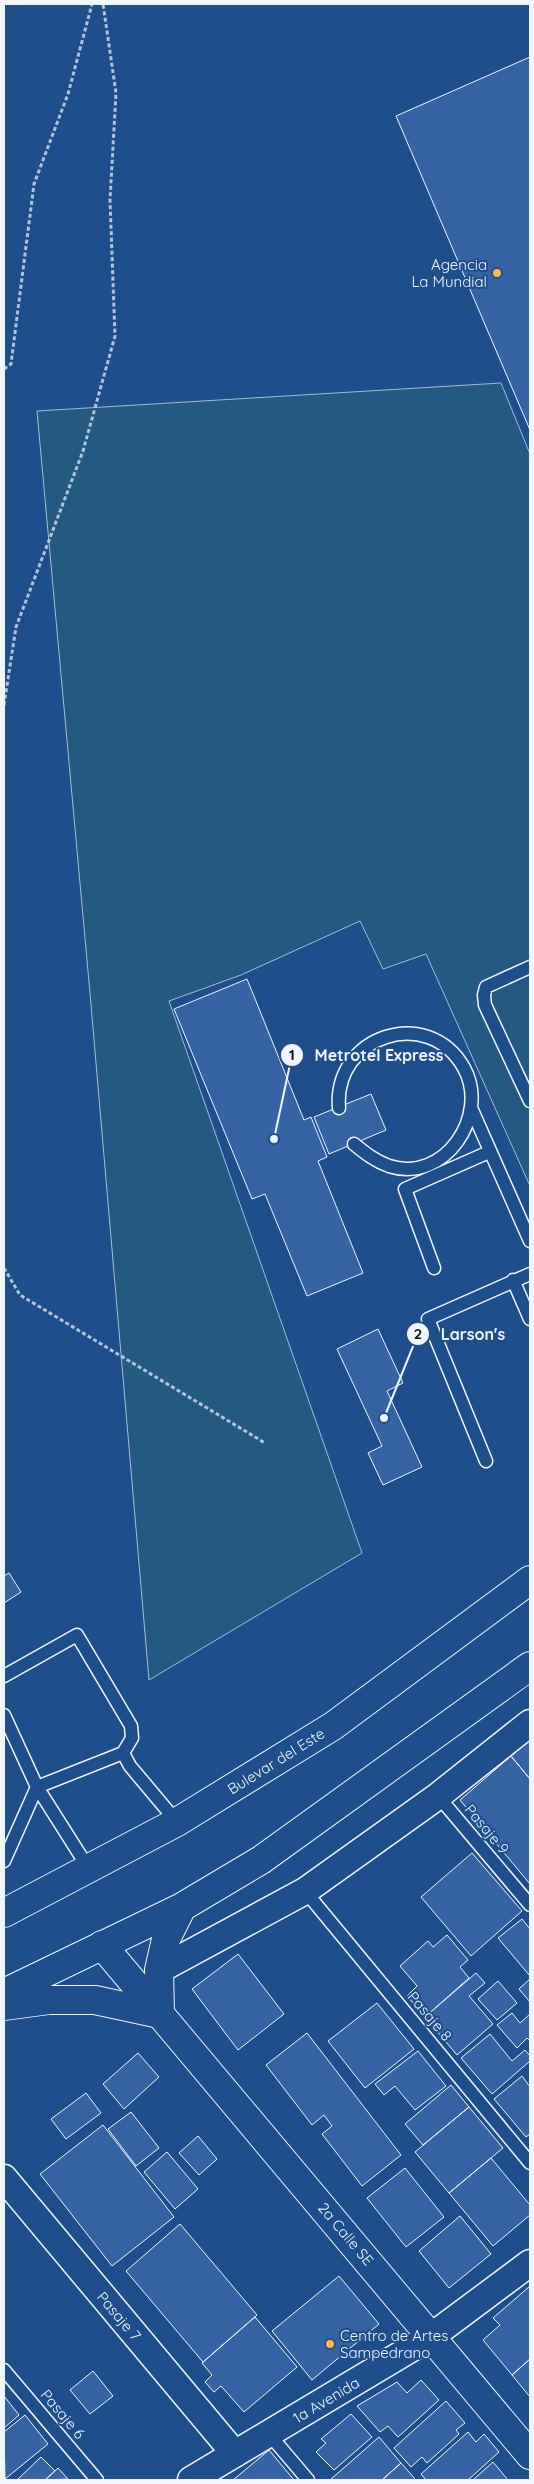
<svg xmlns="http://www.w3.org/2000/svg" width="534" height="2484" font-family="Quicksand,sans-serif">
<rect width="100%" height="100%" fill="#1f4e8c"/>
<path fill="#245a82" stroke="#a8bbd7" d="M 501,383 L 530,454 L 530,1186 L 426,954 L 383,969 L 360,921 L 241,975 L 169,1001 L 362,1553 L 149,1680 L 90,993 L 37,411 Z"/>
<path fill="#3563a3" stroke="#f2f6ff" d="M 530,57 L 530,430 L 396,116 Z
M 247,979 L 304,1120 L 311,1117 L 327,1157 L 318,1161 L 363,1273 L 307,1296 L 265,1194 L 252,1199 L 174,1009 Z
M 371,1094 L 386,1130 L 329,1154 L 314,1117 Z
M 378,1329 L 403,1383 L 387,1391 L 422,1467 L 383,1485 L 368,1453 L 382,1446 L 337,1349 Z
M 9,1573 L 21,1592 L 4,1603 L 4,1576 Z
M 530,1740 L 530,1779 L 511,1756 Z
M 511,1756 L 530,1779 L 530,1884 L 460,1800 Z
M 472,1853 L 522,1911 L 471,1956 L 421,1897 Z
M 522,1919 L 530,1929 L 530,1976 L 498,1938 Z
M 447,1935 L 468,1960 L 460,1967 L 469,1978 L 425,2017 L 407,1996 L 417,1986 L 400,1966 L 428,1941 L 433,1947 Z
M 238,1954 L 284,2014 L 238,2050 L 192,1989 Z
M 476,1973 L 485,1983 L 469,1996 L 493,2024 L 457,2055 L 425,2017 Z
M 530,1979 L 530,2002 L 519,1989 Z
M 498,1981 L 517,2003 L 497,2020 L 478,1999 Z
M 377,2003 L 414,2049 L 365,2088 L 328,2041 Z
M 512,2013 L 520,2023 L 530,2014 L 530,2041 L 527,2038 L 517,2048 L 497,2025 Z
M 307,2033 L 401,2155 L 362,2186 L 322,2134 L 332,2126 L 324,2115 L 312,2125 L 266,2065 Z
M 490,2034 L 512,2061 L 525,2050 L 530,2056 L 530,2061 L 492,2094 L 461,2058 Z
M 418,2051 L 446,2086 L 415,2110 L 395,2086 L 384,2095 L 375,2084 Z
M 138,2053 L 159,2077 L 124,2109 L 103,2084 Z
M 522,2076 L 530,2087 L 530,2134 L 526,2137 L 494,2099 Z
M 451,2085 L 469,2107 L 423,2145 L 405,2124 Z
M 86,2093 L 101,2113 L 66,2139 L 51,2119 Z
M 469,2107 L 503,2148 L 449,2193 L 415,2152 Z
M 131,2112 L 159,2148 L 136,2166 L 108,2129 Z
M 103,2125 L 174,2217 L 112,2266 L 40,2174 Z
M 198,2136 L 217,2159 L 199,2175 L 179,2153 Z
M 167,2152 L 198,2189 L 175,2209 L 144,2172 Z
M 491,2158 L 530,2205 L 530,2215 L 493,2246 L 449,2193 Z
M 405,2168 L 444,2217 L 406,2247 L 367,2198 Z
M 460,2216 L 491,2254 L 449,2288 L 419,2251 Z
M 180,2224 L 257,2315 L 203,2362 L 126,2271 Z
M 339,2276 L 379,2324 L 312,2380 L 272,2331 Z
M 530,2286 L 530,2359 L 512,2375 L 483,2340 L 500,2325 L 493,2318 Z
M 255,2317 L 297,2367 L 244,2412 L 221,2386 L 214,2392 L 205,2382 L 212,2375 L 202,2363 Z
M 530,2359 L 530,2397 L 512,2375 Z
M 93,2371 L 113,2396 L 90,2414 L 70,2390 Z
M 421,2380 L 439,2400 L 398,2437 L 388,2426 L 380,2432 L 357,2406 L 397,2382 L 407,2393 Z
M 4,2396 L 19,2415 L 4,2428 Z
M 446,2401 L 465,2423 L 456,2430 L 459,2434 L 427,2463 L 422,2457 L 411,2467 L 394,2448 Z
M 351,2414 L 372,2437 L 334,2470 L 316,2452 L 326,2443 L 321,2439 Z
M 25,2415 L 48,2444 L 5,2479 L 4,2432 Z
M 468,2432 L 476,2442 L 484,2434 L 499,2452 L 468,2480 L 426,2480 L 421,2474 Z
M 379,2437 L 401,2463 L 382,2480 L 330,2480 Z
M 269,2450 L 294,2480 L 233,2480 Z
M 41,2457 L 55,2471 L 45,2480 L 17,2480 Z
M 493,2462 L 508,2480 L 473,2480 Z
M 401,2463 L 416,2480 L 382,2480 Z
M 58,2468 L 68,2479 L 45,2480 L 55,2471 Z"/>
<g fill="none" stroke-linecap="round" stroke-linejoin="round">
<g stroke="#f2f6ff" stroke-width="15">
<path id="service" d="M 530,967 L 486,987 L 484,995 L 485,1005 L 530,1101
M 339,1108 C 333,1036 428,1004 464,1068 C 490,1115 445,1184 389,1166 C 375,1161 365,1153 354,1144
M 472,1110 L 530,1241
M 434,1268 L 405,1189 L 489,1152
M 513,1280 L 530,1319
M 486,1461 L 428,1319 L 530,1274
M 4,1676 L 77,1635 L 131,1726 L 132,1738 L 123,1753 L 130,1766 L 177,1822
M 4,1715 L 37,1787 L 4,1861
M 438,1796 L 530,1905
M 89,1869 L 37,1787 L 123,1753
M 305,1891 L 530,2163
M 4,2370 L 97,2480
M 269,2434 L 308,2480"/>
</g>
<g stroke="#f2f6ff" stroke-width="29">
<path id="minor" d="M 159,1970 L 305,1891 L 438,1796 L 530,1723
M 4,2178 L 235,2454
M 191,2480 L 432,2336 L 530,2263"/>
</g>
<g stroke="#f2f6ff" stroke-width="30">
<path id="tertiary" d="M 102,1945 L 530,2455"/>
</g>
<g stroke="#f2f6ff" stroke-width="30">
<path id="trunk" d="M 4,1913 L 177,1822 L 333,1726 L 530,1580
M 4,1993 L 182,1907 L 261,1860 L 530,1666
M 4,2006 L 49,2000 L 95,2000 L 160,2014 L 159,1970 L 166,1939 L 182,1907"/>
</g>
<path stroke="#b3c4dc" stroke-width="3" stroke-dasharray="4 2.5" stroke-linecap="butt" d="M 4,369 L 11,364 L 34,184 L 68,94 L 92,4
M 4,705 L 16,627 L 83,451 L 115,336 L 110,200 L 116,93 L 103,4
M 4,1268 L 20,1295 L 265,1443"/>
<use href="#service" stroke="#1f4e8c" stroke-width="12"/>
<use href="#minor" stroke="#1f4e8c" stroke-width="26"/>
<use href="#tertiary" stroke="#1f4e8c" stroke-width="28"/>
<use href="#trunk" stroke="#1f4e8c" stroke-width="28"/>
</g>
<g fill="#ffb74d" stroke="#1f4e8c" stroke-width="2">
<circle cx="497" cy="273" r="5"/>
<circle cx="330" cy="2344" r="5"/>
</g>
<g text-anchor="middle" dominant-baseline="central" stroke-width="4" stroke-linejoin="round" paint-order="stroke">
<g font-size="15" fill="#f2f6ff" stroke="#1f4e8c" text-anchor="end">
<text x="487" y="264">Agencia<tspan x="487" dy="17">La Mundial</tspan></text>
<text x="340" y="2335" text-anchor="start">Centro de Artes<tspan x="340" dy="17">Sampedrano</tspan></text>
</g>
<g font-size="15" fill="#f2f6ff" stroke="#1f4e8c">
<text transform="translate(276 1761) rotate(-32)">Bulevar del Este</text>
<text transform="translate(487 1829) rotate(50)">Pasaje 9</text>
<text transform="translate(430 2016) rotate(50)">Pasaje 8</text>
<text transform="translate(346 2234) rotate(50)">2a Calle SE</text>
<text transform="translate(119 2316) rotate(50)">Pasaje 7</text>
<text transform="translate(326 2400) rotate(-31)">1a Avenida</text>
<text transform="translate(63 2414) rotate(50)">Pasaje 6</text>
</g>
</g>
<path fill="none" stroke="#f2f6ff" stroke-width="2" d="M274 1139L292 1055M384 1418L418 1334"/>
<g fill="#f2f6ff" stroke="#1f4e8c" stroke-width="2">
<circle cx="274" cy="1139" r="5"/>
<circle cx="384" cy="1418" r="5"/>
<circle cx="292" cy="1055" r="12"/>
<circle cx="418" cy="1334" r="12"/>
</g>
<g font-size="15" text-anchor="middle" font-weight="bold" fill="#111">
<text x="292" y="1060">1</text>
<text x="418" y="1339">2</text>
</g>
<g font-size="16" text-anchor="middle" font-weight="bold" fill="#f2f6ff" stroke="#1f4e8c" stroke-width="4" stroke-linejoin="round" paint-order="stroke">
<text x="379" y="1061">Metrotel Express</text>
<text x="473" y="1340">Larson's</text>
</g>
<rect width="534" height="2484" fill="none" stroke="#f2f6ff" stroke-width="10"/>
</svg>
